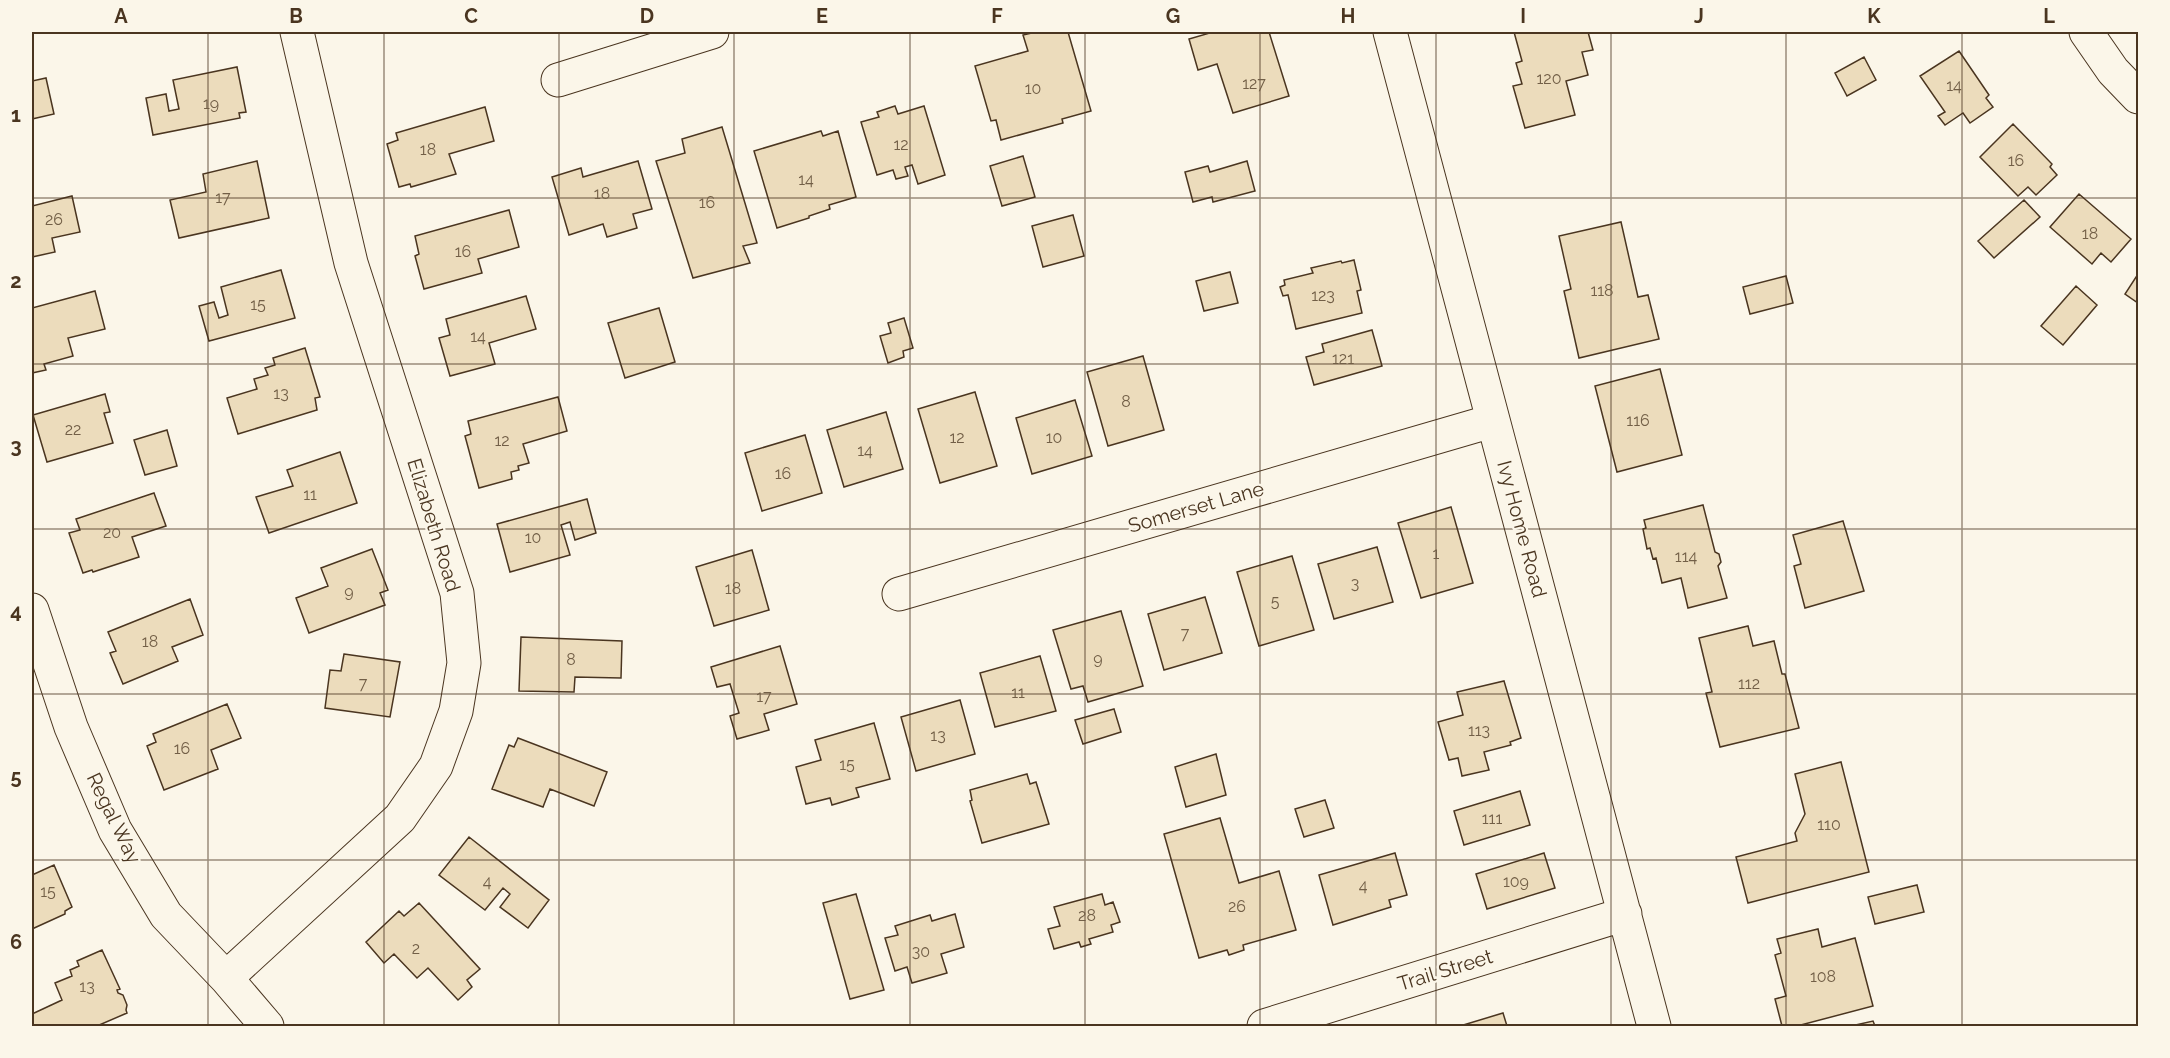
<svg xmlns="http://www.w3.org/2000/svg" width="2170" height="1058" font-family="Raleway,sans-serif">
<rect width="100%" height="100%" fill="#fbf6e9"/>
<path fill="#ecdcbc" stroke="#4a3520" stroke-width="1.5" d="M 1036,32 L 1068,32 L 1091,111 L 1062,119 L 1063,123 L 1001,140 L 996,120 L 991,121 L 975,66 L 1028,51 L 1023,35 Z
M 1209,32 L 1269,32 L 1289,96 L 1233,113 L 1217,64 L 1198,70 L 1189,39 L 1210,33 Z
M 1514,32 L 1588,32 L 1593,50 L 1582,52 L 1588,75 L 1566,81 L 1575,115 L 1525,128 L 1513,86 L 1522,84 L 1516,63 L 1522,61 Z
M 1959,51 L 1989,95 L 1986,98 L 1993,107 L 1970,123 L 1963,113 L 1945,125 L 1938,116 L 1945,112 L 1920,76 Z
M 1864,57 L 1876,80 L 1847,96 L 1835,73 Z
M 237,67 L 246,112 L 239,113 L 240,118 L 153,135 L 146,98 L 166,94 L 169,111 L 179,109 L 173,80 Z
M 46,78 L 54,114 L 32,119 L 32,81 Z
M 895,106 L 898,114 L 924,106 L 945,175 L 918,184 L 912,165 L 905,167 L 908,176 L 896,179 L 893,170 L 877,175 L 861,122 L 879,117 L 877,112 Z
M 485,107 L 494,141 L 449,154 L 456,174 L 411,187 L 410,184 L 399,187 L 387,144 L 398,140 L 396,133 Z
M 2013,124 L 2052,164 L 2050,167 L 2057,175 L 2036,195 L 2028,187 L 2018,196 L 1980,157 Z
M 722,127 L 757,243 L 743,246 L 750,263 L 693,278 L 656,161 L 685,153 L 682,139 Z
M 821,131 L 823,136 L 838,131 L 856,197 L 829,205 L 830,209 L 809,216 L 809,218 L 777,228 L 754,151 Z
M 1023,156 L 1035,197 L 1002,206 L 990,166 Z
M 257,161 L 269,218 L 179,238 L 170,200 L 206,192 L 203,174 Z
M 638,161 L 652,209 L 633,214 L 637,228 L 607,237 L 603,224 L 569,235 L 552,177 L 581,168 L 583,177 Z
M 1247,161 L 1255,191 L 1213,202 L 1212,197 L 1193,202 L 1185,172 L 1208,166 L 1210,172 Z
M 2079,194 L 2131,239 L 2111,262 L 2101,253 L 2092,264 L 2050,227 Z
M 72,196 L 80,232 L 52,238 L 55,252 L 32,257 L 32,206 Z
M 2024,200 L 2040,217 L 1994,258 L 1978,241 Z
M 509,210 L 519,247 L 478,259 L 482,273 L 424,289 L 415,256 L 419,254 L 415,236 Z
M 1073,215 L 1084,256 L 1043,267 L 1032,226 Z
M 1621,222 L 1638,297 L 1648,295 L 1659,339 L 1579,358 L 1564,291 L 1571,289 L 1559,236 Z
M 1354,260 L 1361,290 L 1357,291 L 1362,313 L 1296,329 L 1288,295 L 1283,296 L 1280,287 L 1285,285 L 1284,280 L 1313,273 L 1311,268 L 1341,261 L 1342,263 Z
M 281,270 L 295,318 L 209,341 L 199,306 L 214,302 L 219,318 L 228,315 L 221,287 Z
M 1230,272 L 1238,303 L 1204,311 L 1196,281 Z
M 2138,274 L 2138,303 L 2125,294 Z
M 1786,276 L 1793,303 L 1750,314 L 1743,287 Z
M 2076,286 L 2097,305 L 2063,345 L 2041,326 Z
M 95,291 L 105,329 L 68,338 L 73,356 L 44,364 L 46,370 L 32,373 L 32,308 Z
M 526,296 L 536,329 L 489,343 L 495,364 L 450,376 L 439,338 L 450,335 L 446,319 Z
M 659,308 L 675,362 L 625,378 L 608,323 Z
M 904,318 L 913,348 L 903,351 L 904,357 L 888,363 L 880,336 L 891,333 L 888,323 Z
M 1372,330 L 1382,366 L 1314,385 L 1306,357 L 1324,352 L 1322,344 Z
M 305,348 L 320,397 L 315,398 L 317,410 L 238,434 L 227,398 L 257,389 L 254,379 L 268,375 L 265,368 L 275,365 L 273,358 Z
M 1143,356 L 1164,430 L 1108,446 L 1087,372 Z
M 1660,369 L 1682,455 L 1617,472 L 1595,386 Z
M 975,392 L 997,466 L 940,483 L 918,409 Z
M 105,394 L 110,412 L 104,413 L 113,443 L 47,462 L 33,415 Z
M 558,397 L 567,431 L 523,444 L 529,463 L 518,466 L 519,470 L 511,472 L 512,479 L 479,488 L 465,436 L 471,434 L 468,421 Z
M 1075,400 L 1092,456 L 1032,474 L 1016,418 Z
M 886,412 L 903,469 L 844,487 L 827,430 Z
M 167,430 L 177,466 L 145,475 L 134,440 Z
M 805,435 L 822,493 L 762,511 L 745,453 Z
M 340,452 L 357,503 L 269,533 L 256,497 L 293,486 L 287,470 Z
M 154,493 L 166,526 L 132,537 L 139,557 L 93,572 L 92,570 L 83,573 L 69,533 L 80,530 L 76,519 Z
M 587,499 L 596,533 L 575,540 L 570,522 L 561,525 L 570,555 L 510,572 L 497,524 Z
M 1703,505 L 1715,552 L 1719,554 L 1721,562 L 1718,566 L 1727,598 L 1688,608 L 1681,578 L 1662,583 L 1656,558 L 1653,559 L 1650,548 L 1647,549 L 1643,529 L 1646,528 L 1644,520 Z
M 1451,507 L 1473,583 L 1421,598 L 1398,523 Z
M 1843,521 L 1864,591 L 1805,608 L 1794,566 L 1801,564 L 1793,535 Z
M 1377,547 L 1393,602 L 1334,619 L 1318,564 Z
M 372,549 L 388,590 L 380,593 L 385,605 L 309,633 L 296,598 L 328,586 L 321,568 Z
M 752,550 L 769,610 L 714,626 L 696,567 Z
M 1292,556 L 1314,630 L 1259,646 L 1237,572 Z
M 1205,597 L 1222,653 L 1164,670 L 1148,614 Z
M 190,599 L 203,635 L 172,647 L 178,661 L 123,684 L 110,653 L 116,651 L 108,632 Z
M 1121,611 L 1143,686 L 1088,702 L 1083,686 L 1071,689 L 1053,630 Z
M 1748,626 L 1753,646 L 1774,641 L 1782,674 L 1785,674 L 1799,728 L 1720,747 L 1706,693 L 1712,692 L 1699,638 Z
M 521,637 L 622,641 L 621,678 L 575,677 L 574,692 L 519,691 Z
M 780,646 L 797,704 L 764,714 L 769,730 L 737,739 L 730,716 L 739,713 L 730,684 L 717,687 L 711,667 Z
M 344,654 L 400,662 L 390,717 L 325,708 L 330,670 L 341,671 Z
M 1040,656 L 1056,711 L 995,727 L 980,673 Z
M 1504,681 L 1521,738 L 1510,742 L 1511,745 L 1484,752 L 1489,770 L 1462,776 L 1458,758 L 1449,760 L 1438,722 L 1463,715 L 1457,692 Z
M 960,700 L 975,754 L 916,771 L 901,717 Z
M 227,704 L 241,738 L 211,750 L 218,769 L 164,790 L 147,746 L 156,742 L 153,734 Z
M 1114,709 L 1121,732 L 1083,744 L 1075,720 Z
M 874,723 L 890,779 L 856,788 L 859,797 L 832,805 L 830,798 L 806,804 L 796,767 L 821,760 L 815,740 Z
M 518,738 L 607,772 L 594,806 L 550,789 L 543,807 L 492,789 L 509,745 L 514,747 Z
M 1216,754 L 1226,795 L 1186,807 L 1175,767 Z
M 1841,762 L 1869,872 L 1748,903 L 1736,857 L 1797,841 L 1795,833 L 1805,814 L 1795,774 Z
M 1027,774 L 1030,784 L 1036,782 L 1049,824 L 982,843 L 970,801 L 972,800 L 970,790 Z
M 1520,791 L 1530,825 L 1464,845 L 1454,811 Z
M 1325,800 L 1334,828 L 1304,837 L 1295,809 Z
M 1220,818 L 1239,883 L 1279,871 L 1296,930 L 1243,945 L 1244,950 L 1229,955 L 1227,950 L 1199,958 L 1164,834 Z
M 469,837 L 549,900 L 528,928 L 500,907 L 510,894 L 503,888 L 485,910 L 439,875 Z
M 1395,853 L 1407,895 L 1389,900 L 1391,907 L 1333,925 L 1319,875 Z
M 1544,853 L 1555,888 L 1487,909 L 1476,874 Z
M 54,865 L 72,907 L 65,911 L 65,914 L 32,929 L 32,875 Z
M 1917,885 L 1924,912 L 1875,924 L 1868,897 Z
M 856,894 L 884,990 L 850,999 L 823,903 Z
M 1102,894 L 1105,905 L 1113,902 L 1120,922 L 1111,925 L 1113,932 L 1089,939 L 1091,944 L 1081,947 L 1079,942 L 1054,949 L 1048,929 L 1060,926 L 1054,907 Z
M 419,903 L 480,969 L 467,980 L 472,987 L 458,1000 L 428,968 L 417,978 L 394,954 L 384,963 L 366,942 L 399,911 L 404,916 Z
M 955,914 L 964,947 L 941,954 L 947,973 L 912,983 L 907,967 L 895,971 L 885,938 L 898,935 L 895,926 L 930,915 L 932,921 Z
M 1818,929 L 1822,947 L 1855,938 L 1873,1006 L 1797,1026 L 1782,1026 L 1775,999 L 1786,996 L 1775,955 L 1781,953 L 1777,939 Z
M 102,950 L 120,989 L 117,990 L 118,993 L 123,995 L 127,1005 L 126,1010 L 127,1013 L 97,1026 L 32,1026 L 32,1014 L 62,1000 L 55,983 L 72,976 L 70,970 L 79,966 L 77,961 Z
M 1503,1013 L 1507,1026 L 1460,1026 Z
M 1873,1021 L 1875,1026 L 1851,1026 Z"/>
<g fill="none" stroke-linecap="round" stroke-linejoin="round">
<g stroke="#4a3520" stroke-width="35">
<path id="minor" d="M 1390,32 L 1654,1026
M 2086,32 L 2113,71 L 2138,97
M 558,80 L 712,32
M 899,594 L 1492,421
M 32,610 L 71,727 L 115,830 L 166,915 L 226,978 L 267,1026
M 226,978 L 400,818 L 436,766 L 456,711 L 464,663 L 457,593 L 351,263 L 297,32
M 1264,1026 L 1625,914"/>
</g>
<use href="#minor" stroke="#fbf6e9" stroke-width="33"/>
</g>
<path fill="none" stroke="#4a3520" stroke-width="1.5" stroke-opacity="0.55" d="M 208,32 L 208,1026M 384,32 L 384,1026M 559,32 L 559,1026M 734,32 L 734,1026M 910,32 L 910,1026M 1085,32 L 1085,1026M 1260,32 L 1260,1026M 1436,32 L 1436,1026M 1611,32 L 1611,1026M 1786,32 L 1786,1026M 1962,32 L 1962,1026M 32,198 L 2138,198M 32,364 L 2138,364M 32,529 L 2138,529M 32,694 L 2138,694M 32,860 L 2138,860"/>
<g text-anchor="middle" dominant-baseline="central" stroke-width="4.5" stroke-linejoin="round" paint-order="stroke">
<g font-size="16" fill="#725f47">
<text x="1549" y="78">120</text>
<text x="1254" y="83">127</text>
<text x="1954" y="85">14</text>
<text x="1033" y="88">10</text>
<text x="211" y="103">19</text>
<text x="901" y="144">12</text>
<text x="428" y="149">18</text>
<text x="2016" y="160">16</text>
<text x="806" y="179">14</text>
<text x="602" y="193">18</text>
<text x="223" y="197">17</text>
<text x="707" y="202">16</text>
<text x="54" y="219">26</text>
<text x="2090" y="233">18</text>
<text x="463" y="251">16</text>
<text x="1602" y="290">118</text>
<text x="1323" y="295">123</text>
<text x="258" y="304">15</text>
<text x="478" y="336">14</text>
<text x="1343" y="358">121</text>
<text x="281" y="393">13</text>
<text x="1126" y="401">8</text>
<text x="1638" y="420">116</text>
<text x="73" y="429">22</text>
<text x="957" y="437">12</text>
<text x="1054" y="437">10</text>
<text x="502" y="440">12</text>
<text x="865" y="450">14</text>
<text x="783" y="473">16</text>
<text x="310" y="494">11</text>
<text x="112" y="532">20</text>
<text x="533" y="537">10</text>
<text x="1436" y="553">1</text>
<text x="1686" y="556">114</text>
<text x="1355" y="583">3</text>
<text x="733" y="588">18</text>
<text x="349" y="591">9</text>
<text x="1275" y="601">5</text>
<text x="1185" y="633">7</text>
<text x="150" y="641">18</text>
<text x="1098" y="658">9</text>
<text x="571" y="659">8</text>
<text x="363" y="683">7</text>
<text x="1749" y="683">112</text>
<text x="1018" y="692">11</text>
<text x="764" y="696">17</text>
<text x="1479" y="730">113</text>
<text x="938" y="735">13</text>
<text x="182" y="748">16</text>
<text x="847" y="764">15</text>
<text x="1492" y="818">111</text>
<text x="1829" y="824">110</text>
<text x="487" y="881">4</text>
<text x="1516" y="881">109</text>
<text x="1363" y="885">4</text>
<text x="48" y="891">15</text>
<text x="1237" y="906">26</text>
<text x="1087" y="915">28</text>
<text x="416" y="948">2</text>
<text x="921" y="951">30</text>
<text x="1823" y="976">108</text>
<text x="87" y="986">13</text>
</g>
<g font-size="20" fill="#4a3520" stroke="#fbf6e9">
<text transform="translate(1196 507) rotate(-16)">Somerset Lane</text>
<text transform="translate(434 525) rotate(73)">Elizabeth Road</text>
<text transform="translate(1522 529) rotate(75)">Ivy Home Road</text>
<text transform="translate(114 818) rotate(64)">Regal Way</text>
<text transform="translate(1445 970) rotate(-17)">Trail Street</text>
</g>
</g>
<rect width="2170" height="1058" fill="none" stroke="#fbf6e9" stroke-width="66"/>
<rect x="33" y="33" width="2104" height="992" fill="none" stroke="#4a3520" stroke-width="2"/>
<g font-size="20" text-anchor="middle" font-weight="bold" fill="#4a3520">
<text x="121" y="23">A</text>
<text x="296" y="23">B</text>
<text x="471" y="23">C</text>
<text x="647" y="23">D</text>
<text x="822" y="23">E</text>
<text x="997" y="23">F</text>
<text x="1173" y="23">G</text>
<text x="1348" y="23">H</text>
<text x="1523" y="23">I</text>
<text x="1699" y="23">J</text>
<text x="1874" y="23">K</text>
<text x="2049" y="23">L</text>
<text x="16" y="122">1</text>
<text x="16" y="288">2</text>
<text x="16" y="453">3</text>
<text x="16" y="618">4</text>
<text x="16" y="784">5</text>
<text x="16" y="949">6</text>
</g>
</svg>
